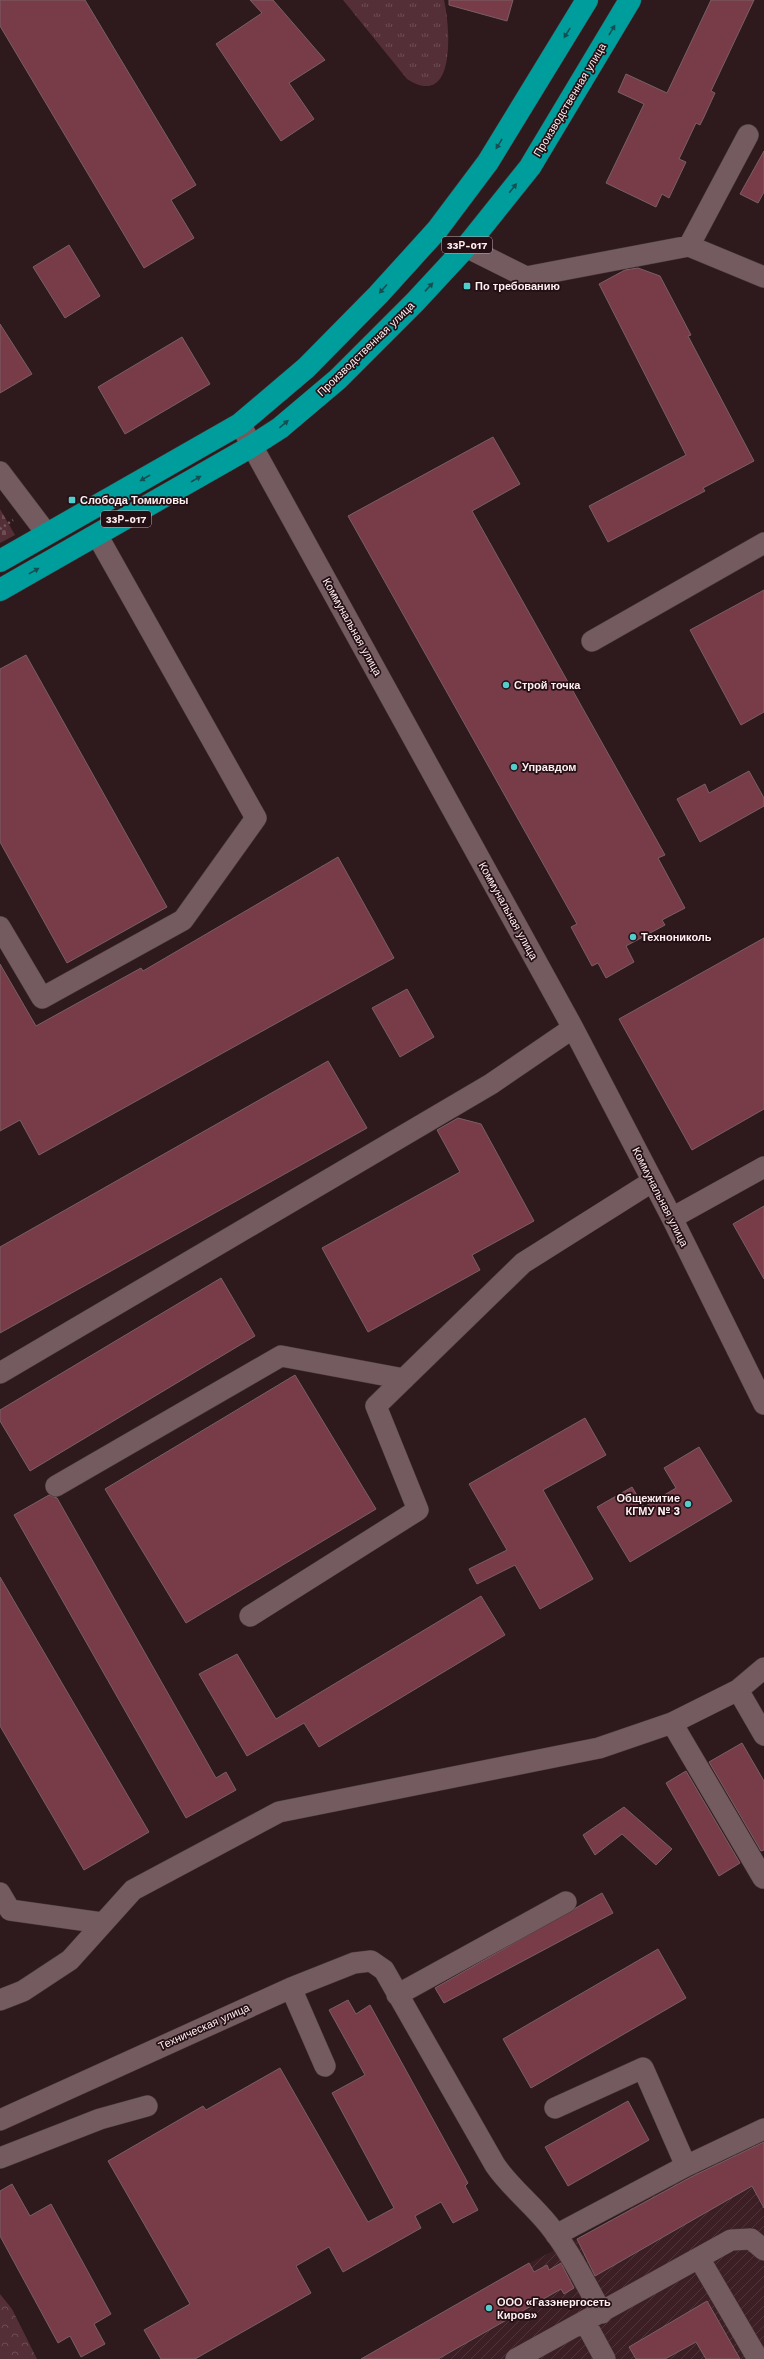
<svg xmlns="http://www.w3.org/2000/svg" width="764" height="2359" font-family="'Work Sans',sans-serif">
<defs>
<pattern id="industrial-furrows" width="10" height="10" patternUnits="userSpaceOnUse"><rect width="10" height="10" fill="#3b1f25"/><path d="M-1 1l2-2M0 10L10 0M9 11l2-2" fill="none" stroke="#4f353a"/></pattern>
<pattern id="grass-tufts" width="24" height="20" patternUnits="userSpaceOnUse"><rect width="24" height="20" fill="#552f37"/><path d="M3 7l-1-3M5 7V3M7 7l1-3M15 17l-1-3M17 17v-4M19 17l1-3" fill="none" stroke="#6e4d54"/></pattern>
<pattern id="forest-crowns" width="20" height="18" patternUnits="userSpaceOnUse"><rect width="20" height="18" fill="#552f37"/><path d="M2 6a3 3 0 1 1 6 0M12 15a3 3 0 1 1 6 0" fill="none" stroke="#6e4d54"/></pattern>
<pattern id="cemetery-stones" width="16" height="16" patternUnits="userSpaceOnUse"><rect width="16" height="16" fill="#552f37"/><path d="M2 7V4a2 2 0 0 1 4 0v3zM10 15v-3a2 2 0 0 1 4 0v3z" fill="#6e4d54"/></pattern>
</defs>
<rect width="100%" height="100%" fill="#2e191d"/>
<path fill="url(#industrial-furrows)" d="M 764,2133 L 764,2359 L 361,2359 L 529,2263 L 577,2239 Z"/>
<path fill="url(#grass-tufts)" d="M 343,0 L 444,0 C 450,26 457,111 407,79 Z"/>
<path fill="url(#forest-crowns)" d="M 0,2294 L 12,2309 L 37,2359 L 0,2359 Z"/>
<path fill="url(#cemetery-stones)" d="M 0,509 L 15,535 L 0,543 Z"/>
<path fill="#783c49" stroke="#795f64" d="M 0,0 L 85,0 L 196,185 L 171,200 L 194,238 L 144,268 L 0,26 Z
M 250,0 L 273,0 L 325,60 L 289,83 L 314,119 L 281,141 L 216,44 L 262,13 Z
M 449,0 L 513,0 L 507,21 L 449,5 Z
M 711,0 L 754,0 L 711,91 L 715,93 L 704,117 L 700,125 L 696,123 L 679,159 L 686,162 L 669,198 L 662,194 L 656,207 L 606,183 L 644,104 L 618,92 L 626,74 L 667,93 Z
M 764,151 L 764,192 L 758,203 L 740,194 Z
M 69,245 L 100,296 L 65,318 L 33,267 Z
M 638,268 L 660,276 L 691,335 L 688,336 L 754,461 L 703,488 L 705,491 L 608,542 L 589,506 L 686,455 L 599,284 L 625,270 Z
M 0,324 L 32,374 L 0,393 Z
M 182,337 L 210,384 L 125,434 L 98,387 Z
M 493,437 L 520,484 L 472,511 L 665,855 L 658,858 L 685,908 L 662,920 L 665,925 L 626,946 L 634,962 L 606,978 L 598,963 L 592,966 L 571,927 L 577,924 L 348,516 Z
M 764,590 L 764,712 L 741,725 L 690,630 Z
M 26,655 L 167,907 L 67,963 L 0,842 L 0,669 Z
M 749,771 L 764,798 L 764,806 L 700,842 L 677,799 L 705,784 L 709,793 Z
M 338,857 L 394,958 L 39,1155 L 20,1120 L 0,1131 L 0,964 L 36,1026 L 141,968 L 143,971 Z
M 764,938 L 764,1109 L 692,1150 L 619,1019 Z
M 407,989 L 434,1037 L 400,1057 L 372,1008 Z
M 328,1061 L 367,1128 L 0,1333 L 0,1247 Z
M 458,1118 L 481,1124 L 534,1221 L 472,1255 L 480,1270 L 368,1332 L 322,1248 L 460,1172 L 437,1130 Z
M 764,1206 L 764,1279 L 733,1224 Z
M 221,1278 L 255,1336 L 30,1471 L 0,1421 L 0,1410 Z
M 295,1375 L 376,1509 L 186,1623 L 105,1489 Z
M 585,1418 L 606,1455 L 543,1490 L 593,1579 L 540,1609 L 515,1565 L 477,1584 L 469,1569 L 507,1550 L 469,1484 Z
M 699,1447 L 732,1501 L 630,1562 L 597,1507 L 632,1487 L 644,1507 L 676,1488 L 664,1468 Z
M 49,1495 L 57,1498 L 216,1778 L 226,1772 L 236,1790 L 186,1818 L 14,1515 Z
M 0,1577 L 149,1832 L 84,1870 L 0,1726 Z
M 481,1596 L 505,1635 L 319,1747 L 304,1723 L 247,1756 L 199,1674 L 237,1654 L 276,1719 Z
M 742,1743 L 764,1781 L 764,1850 L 761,1851 L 709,1762 Z
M 686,1771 L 740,1863 L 719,1876 L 666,1783 Z
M 624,1807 L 672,1849 L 656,1865 L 622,1834 L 595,1855 L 583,1835 Z
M 602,1893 L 613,1913 L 444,2003 L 435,1988 Z
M 658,1949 L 686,1998 L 531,2088 L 503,2039 Z
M 348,2000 L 356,2014 L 370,2005 L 468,2183 L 465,2186 L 478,2210 L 453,2223 L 441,2202 L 415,2216 L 421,2228 L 343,2272 L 329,2247 L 296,2266 L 311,2293 L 195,2359 L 161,2359 L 144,2330 L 190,2304 L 108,2161 L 203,2106 L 206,2110 L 280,2068 L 368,2222 L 394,2208 L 332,2093 L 365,2075 L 329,2010 Z
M 628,2101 L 649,2140 L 568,2186 L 545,2147 Z
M 764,2142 L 764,2208 L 752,2186 L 595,2276 L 577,2239 L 691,2177 Z
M 12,2184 L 30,2216 L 51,2204 L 111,2314 L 94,2324 L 105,2344 L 81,2357 L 70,2336 L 58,2343 L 0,2236 L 0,2191 Z
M 529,2263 L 534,2272 L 547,2265 L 549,2270 L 561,2263 L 574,2288 L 564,2294 L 561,2289 L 438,2359 L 361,2359 Z
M 707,2301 L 740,2359 L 706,2359 L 696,2342 L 665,2359 L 636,2359 L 629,2347 Z"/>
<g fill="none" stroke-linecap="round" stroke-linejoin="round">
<g stroke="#48383a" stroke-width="22">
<path id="minor" d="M 689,246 L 748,135
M 466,247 L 526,277 L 689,246 L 764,277
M 240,424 L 573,1028 L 672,1218 L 764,1404
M 0,472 L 47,534
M 592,641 L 764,543
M 0,927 L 42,998 L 183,920 L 256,818 L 97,535
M 672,1218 L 764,1167
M 0,1373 L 491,1084 L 573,1028
M 56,1486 L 281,1356 L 404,1379
M 250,1616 L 418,1510 L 376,1406 L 523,1263 L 653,1181
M 738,1690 L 764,1735
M 672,1723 L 763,1878
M 0,1893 L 10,1910 L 102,1923
M 291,1988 L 325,2066
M 397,1995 L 566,1902
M 0,2000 L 23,1991 L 70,1960 L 133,1890 L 279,1812 L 599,1748 L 672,1723 L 738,1690 L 764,1668
M 555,2108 L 643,2068 L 686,2166 L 556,2235
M 0,2120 L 291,1988 L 354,1963 L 371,1961 L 384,1970 L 495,2165 C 510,2187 531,2203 548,2224 C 570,2251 585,2283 602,2313
M 0,2158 L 100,2119 L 147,2106
M 686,2166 L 764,2129
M 699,2258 L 758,2359
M 585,2322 L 605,2359
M 516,2359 L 731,2240 L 751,2239 L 764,2250"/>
</g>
<g stroke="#48383a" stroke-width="23">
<path id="highway" d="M 0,561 L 240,424 L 306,368 L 378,295 L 437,230 L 488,162 L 587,0
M 0,590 L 252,446 L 280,428 L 338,379 L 415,302 L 466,247 L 530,167 L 630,0"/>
</g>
<path stroke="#705d61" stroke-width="2.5" stroke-dasharray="2 3" stroke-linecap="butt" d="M 0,529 L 13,520"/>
<use href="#minor" stroke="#745b5f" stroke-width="21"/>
<use href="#highway" stroke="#009d9d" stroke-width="22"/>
</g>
<defs><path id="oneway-solid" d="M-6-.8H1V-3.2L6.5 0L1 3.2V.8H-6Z"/></defs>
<g fill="#144f52">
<use href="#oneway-solid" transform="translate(612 30) rotate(-59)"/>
<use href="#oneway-solid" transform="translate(567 33) rotate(122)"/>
<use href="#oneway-solid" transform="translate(499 144) rotate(122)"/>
<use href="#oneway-solid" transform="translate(513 188) rotate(-51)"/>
<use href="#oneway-solid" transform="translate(429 287) rotate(-47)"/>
<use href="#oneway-solid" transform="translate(383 289) rotate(132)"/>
<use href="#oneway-solid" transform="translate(284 424) rotate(-40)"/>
<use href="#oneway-solid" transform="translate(145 478) rotate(150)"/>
<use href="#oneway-solid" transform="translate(196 479) rotate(-30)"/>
<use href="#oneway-solid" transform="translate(34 571) rotate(-29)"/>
</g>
<g fill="#52cdcc" stroke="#240f14" stroke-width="1.5">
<rect x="463" y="282" width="8" height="8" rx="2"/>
<rect x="68" y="496" width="8" height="8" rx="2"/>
<circle cx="506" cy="685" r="4"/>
<circle cx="514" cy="767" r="4"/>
<circle cx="633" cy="937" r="4"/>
<circle cx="688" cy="1504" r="4"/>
<circle cx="489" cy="2308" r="4"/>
</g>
<g text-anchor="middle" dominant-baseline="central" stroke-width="3.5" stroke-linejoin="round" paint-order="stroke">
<g fill="#240f14" stroke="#bdacaf" stroke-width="1">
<rect x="442" y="237" width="50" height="16" rx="3"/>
<rect x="101" y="511" width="50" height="16" rx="3"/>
</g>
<g font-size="10" font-weight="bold" fill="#feeff1">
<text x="467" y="245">33Р-017</text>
<text x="126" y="519">33Р-017</text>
</g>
<g font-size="11" fill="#feeff1" stroke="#240f14">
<text transform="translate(570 100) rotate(-59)">Производственная улица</text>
<text transform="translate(366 349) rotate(-44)">Производственная улица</text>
<text transform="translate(352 627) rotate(61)">Коммунальная улица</text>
<text transform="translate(508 911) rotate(61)">Коммунальная улица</text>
<text transform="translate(660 1197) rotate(63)">Коммунальная улица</text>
<text transform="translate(204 2027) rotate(-24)">Техническая улица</text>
</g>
<g font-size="11" font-weight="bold" fill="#feeff1" stroke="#240f14" text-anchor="start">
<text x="475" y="286">По требованию</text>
<text x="80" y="500">Слобода Томиловы</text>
<text x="514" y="685">Строй точка</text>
<text x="522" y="767">Управдом</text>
<text x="641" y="937">Технониколь</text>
<text x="680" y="1498" text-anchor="end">Общежитие<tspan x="680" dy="13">КГМУ № 3</tspan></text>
<text x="497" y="2302">ООО «Газэнергосеть<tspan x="497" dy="13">Киров»</tspan></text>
</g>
</g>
</svg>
